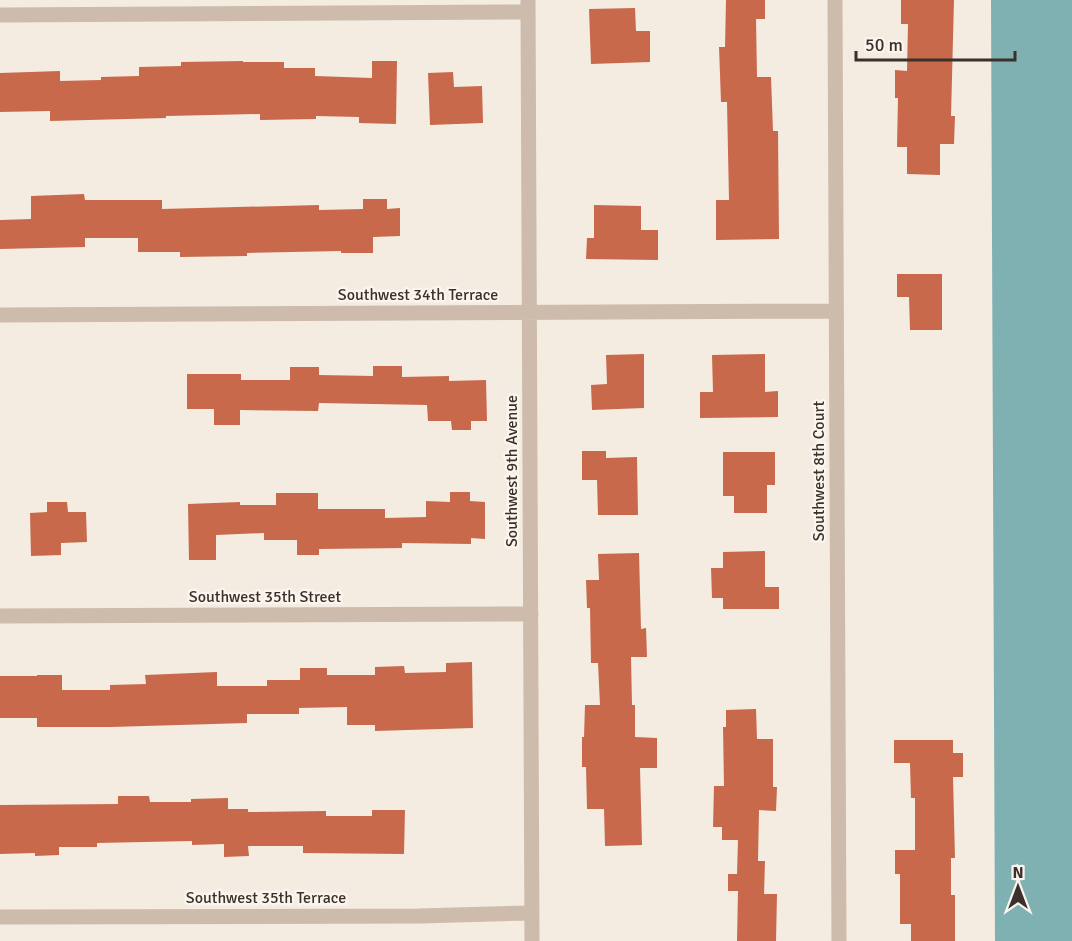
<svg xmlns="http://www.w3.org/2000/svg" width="1072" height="941" font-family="Signika,sans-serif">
<rect width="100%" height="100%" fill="#f4ebe1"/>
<path fill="#7fb0b2" d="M 991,0 L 1072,0 L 1072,941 L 995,941 Z"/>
<path fill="#c8694b" d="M 726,0 L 765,0 L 765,19 L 756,19 L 757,77 L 771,77 L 773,131 L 778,131 L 779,239 L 716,240 L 716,200 L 729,200 L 727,102 L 721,102 L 719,47 L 725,47 Z
M 901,0 L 954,0 L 951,116 L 955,116 L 954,144 L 940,144 L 940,175 L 907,174 L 907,147 L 897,147 L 898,98 L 895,98 L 895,70 L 907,71 L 908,24 L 901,24 Z
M 635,8 L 636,31 L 650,31 L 650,62 L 591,64 L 589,9 Z
M 243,61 L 243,62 L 284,62 L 284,68 L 315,68 L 315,76 L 372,78 L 372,61 L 397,61 L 396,124 L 359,123 L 359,117 L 316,116 L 316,119 L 260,120 L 260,114 L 166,116 L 166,118 L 50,121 L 50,111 L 0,112 L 0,73 L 60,71 L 60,81 L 101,80 L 101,77 L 139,76 L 139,67 L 181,66 L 181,62 Z
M 453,72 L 454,87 L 482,86 L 483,123 L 430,125 L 428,73 Z
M 84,194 L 85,200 L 162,200 L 162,209 L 319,205 L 319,210 L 363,209 L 363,199 L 387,199 L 387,209 L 400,208 L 400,236 L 373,237 L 373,253 L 341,253 L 341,251 L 247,253 L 247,256 L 180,257 L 180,252 L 138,252 L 138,238 L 85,238 L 85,247 L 0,249 L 0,220 L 31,219 L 31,196 Z
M 594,205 L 641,206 L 641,230 L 658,230 L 658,260 L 586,259 L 587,238 L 594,238 Z
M 897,274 L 942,274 L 942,330 L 910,330 L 909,297 L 897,297 Z
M 644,354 L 644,408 L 592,410 L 591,385 L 607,384 L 606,355 Z
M 765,354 L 765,392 L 778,391 L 778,417 L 700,418 L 700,392 L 713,392 L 712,355 Z
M 373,366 L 402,366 L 402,377 L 449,376 L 449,381 L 486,380 L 487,421 L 471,421 L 471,430 L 452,430 L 451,421 L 428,421 L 427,405 L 319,403 L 318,411 L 240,410 L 240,425 L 214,425 L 214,409 L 187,409 L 187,374 L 241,374 L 241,380 L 290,380 L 290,367 L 319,367 L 319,375 L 373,376 Z
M 582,451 L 606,451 L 606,458 L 637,457 L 638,515 L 598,515 L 597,480 L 582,480 Z
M 723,452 L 775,452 L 775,485 L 767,485 L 767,513 L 734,513 L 734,496 L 723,496 Z
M 450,492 L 470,492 L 470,501 L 485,502 L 485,539 L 471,538 L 471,544 L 402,543 L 402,548 L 319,549 L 319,555 L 297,555 L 297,540 L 264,540 L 264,533 L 216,535 L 216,560 L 189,560 L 188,504 L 240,502 L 240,505 L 276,505 L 276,493 L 318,493 L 318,509 L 385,509 L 385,518 L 426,517 L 426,501 L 450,502 Z
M 47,502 L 67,502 L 68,512 L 86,512 L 87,542 L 61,543 L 61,555 L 31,556 L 30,513 L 47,512 Z
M 765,551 L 765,587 L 779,587 L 779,609 L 723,609 L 723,598 L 712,598 L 711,568 L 723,568 L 723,552 Z
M 639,553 L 641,629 L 646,628 L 647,657 L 631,657 L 632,705 L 635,705 L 635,737 L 657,738 L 657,768 L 640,768 L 642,845 L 605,846 L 604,809 L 587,809 L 586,767 L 582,767 L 582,737 L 584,737 L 585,705 L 600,705 L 598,663 L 591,663 L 590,608 L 587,608 L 586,580 L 599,580 L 598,554 Z
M 472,662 L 473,728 L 375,731 L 375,725 L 347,725 L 347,707 L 299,708 L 299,714 L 247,714 L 247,723 L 111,727 L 37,727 L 37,718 L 0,718 L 0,676 L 37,676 L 37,675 L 62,675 L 62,690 L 110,690 L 110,685 L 146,684 L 145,675 L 217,672 L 217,686 L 267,686 L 267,680 L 300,680 L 300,668 L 327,668 L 327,675 L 375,675 L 375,667 L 404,666 L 405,673 L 446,672 L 446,663 Z
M 756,709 L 757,739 L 773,739 L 773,787 L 777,787 L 776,811 L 759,810 L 758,861 L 765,861 L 764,894 L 777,894 L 776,941 L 737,941 L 738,891 L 728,891 L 728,874 L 737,874 L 738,840 L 722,840 L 722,827 L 713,827 L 714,786 L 724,786 L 723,727 L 726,727 L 726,710 Z
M 894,740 L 953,740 L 953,753 L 963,753 L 963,777 L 953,777 L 955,858 L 951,858 L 951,895 L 955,895 L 955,941 L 911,941 L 911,924 L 900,924 L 900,874 L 895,874 L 895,850 L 915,850 L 915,798 L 911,798 L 910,763 L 894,763 Z
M 118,796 L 149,796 L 150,802 L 191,802 L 191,799 L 228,798 L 228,809 L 248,809 L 248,812 L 326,811 L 326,816 L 372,816 L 372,810 L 405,810 L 404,854 L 303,853 L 303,846 L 248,846 L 249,856 L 224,857 L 224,844 L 192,845 L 192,841 L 97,843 L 97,847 L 59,847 L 59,855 L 35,856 L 35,853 L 0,854 L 0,805 L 118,804 Z"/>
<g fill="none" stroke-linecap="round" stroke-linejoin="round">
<path stroke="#cdbbac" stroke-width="15" d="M 528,0 L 532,941
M 835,0 L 839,941
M 0,15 L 528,12
M 0,315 L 836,311
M 0,616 L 531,614
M 0,917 L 419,916 L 531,913"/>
</g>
<g text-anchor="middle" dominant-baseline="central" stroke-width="5" stroke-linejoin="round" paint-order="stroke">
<g font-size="16" fill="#3b302b" stroke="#fbf5ee">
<text x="418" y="295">Southwest 34th Terrace</text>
<text transform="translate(512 471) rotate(-90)">Southwest 9th Avenue</text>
<text transform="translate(819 471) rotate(-90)">Southwest 8th Court</text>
<text x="265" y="597">Southwest 35th Street</text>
<text x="266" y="898">Southwest 35th Terrace</text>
</g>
</g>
<g transform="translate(1018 887)" stroke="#fbf5ee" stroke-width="4.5" paint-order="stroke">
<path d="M0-4.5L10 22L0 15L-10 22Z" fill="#3b302b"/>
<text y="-9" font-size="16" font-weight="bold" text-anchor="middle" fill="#3b302b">N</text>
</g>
<path d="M856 51v9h159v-9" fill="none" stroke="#3b302b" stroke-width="3"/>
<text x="865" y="51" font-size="18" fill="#3b302b" stroke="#fbf5ee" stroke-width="4.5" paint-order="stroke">50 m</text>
</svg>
